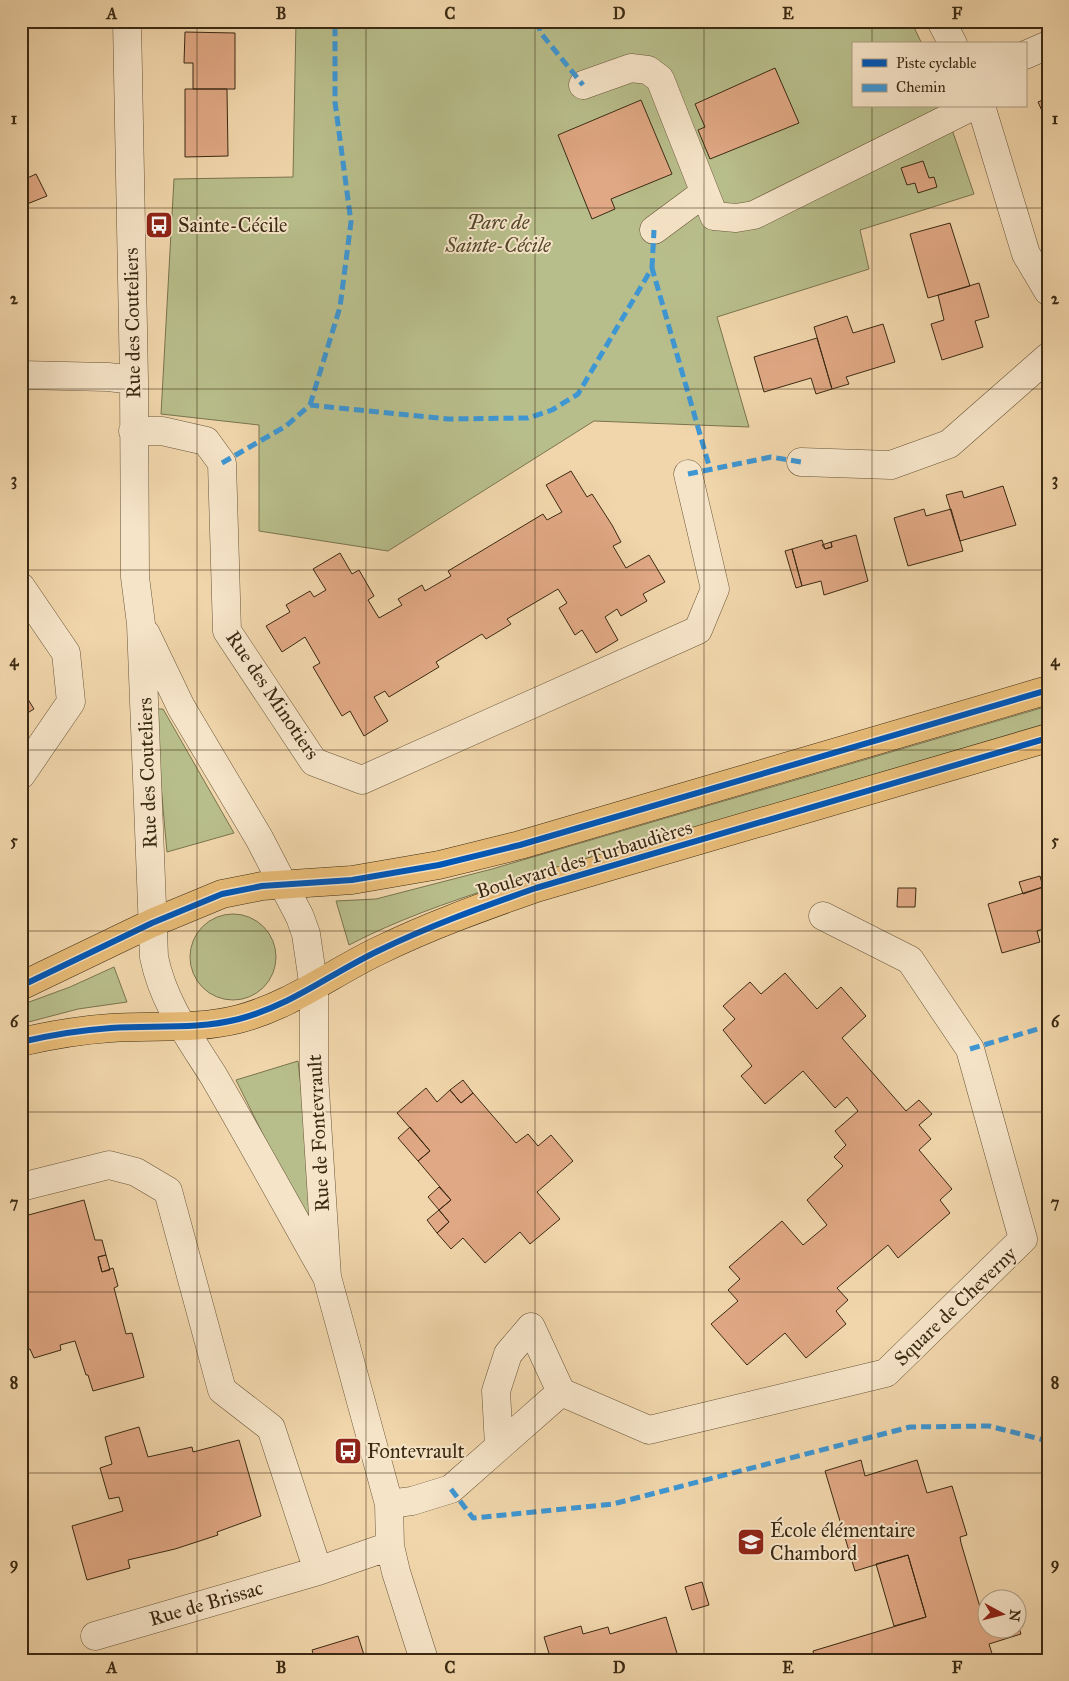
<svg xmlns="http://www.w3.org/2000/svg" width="1069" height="1681" font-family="'IM FELL Great Primer',serif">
<rect width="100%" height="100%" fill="#f1d6ab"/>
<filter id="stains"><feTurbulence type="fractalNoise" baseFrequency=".004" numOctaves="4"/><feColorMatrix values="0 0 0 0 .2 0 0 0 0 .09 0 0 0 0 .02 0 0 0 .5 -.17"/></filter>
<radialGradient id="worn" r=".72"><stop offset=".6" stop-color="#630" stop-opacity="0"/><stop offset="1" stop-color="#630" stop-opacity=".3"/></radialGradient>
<path fill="#b8be8b" stroke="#7a744f" d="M 296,21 L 911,21 L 922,44 L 853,44 L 853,106 L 944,106 L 974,194 L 860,230 L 869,269 L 717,317 L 749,427 L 594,421 L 388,551 L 259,531 L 259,425 L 161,414 L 174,179 L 293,177 Z
M 1048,706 L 1048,723 L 498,886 C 446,903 397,920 349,945 L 336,901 L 376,899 L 492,869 Z
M 154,709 L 163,709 L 234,833 L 167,852 Z
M190 957a43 43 0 1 1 86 0a43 43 0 1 1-86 0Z
M 114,967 L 127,1002 L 78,1009 L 21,1024 L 21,1005 L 70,987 Z
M 298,1061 L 316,1222 L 308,1225 L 236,1080 Z"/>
<path fill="#e0a884" stroke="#3b2a13" d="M 185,32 L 235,33 L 235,89 L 193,89 L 193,63 L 184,63 Z
M 775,68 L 799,123 L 710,159 L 698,130 L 705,127 L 695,104 Z
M 185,89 L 227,89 L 228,156 L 185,157 Z
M 1048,98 L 1048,124 L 1038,102 Z
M 641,100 L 672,174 L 611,199 L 615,209 L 592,219 L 558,135 Z
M 923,161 L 929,178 L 934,177 L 937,187 L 918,193 L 915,183 L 907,185 L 901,168 Z
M 36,174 L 47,196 L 27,204 L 21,193 L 21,181 Z
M 950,223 L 970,286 L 928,298 L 910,234 Z
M 979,283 L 989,317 L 975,321 L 983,347 L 942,360 L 931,324 L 944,320 L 938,295 Z
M 847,316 L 853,333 L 883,324 L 895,362 L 846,377 L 849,384 L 832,389 L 814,327 Z
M 817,338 L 832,389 L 816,394 L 811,378 L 764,392 L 754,357 Z
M 571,471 L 587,497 L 592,494 L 612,525 L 621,542 L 613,546 L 626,568 L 649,555 L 665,582 L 643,594 L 647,601 L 621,616 L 617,609 L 605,617 L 618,640 L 596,653 L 582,630 L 575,635 L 559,608 L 567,603 L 558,589 L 507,619 L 511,624 L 486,639 L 482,634 L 436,662 L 439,667 L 389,697 L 385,691 L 374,697 L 388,721 L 364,736 L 350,711 L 342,716 L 313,667 L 320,663 L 305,637 L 282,652 L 266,626 L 290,612 L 286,605 L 310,591 L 314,597 L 326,590 L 313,569 L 340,553 L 352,574 L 359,570 L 374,596 L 368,600 L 379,618 L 402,605 L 398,599 L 422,585 L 425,591 L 451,576 L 448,571 L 543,514 L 547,520 L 562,512 L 546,485 Z
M 1003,486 L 1016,525 L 960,541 L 946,495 L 962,491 L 964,498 Z
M 924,509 L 926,516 L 951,509 L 963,551 L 908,566 L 894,518 Z
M 856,535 L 868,581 L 824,595 L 821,581 L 802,586 L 792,549 L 822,540 L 825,549 L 832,547 L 831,542 Z
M 831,542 L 832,547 L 825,549 L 822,545 Z
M 792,549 L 802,586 L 796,588 L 785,551 Z
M 21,688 L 34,709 L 21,717 Z
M 1040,876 L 1043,887 L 1023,894 L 1019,882 Z
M 1048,886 L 1048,898 L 1047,898 L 1043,887 Z
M 1043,887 L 1048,901 L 1048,927 L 1037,931 L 1040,942 L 1002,953 L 988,904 Z
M 898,888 L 916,888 L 915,907 L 897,907 Z
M 785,973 L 817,1009 L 841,987 L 866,1016 L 842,1038 L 906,1111 L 919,1100 L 932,1114 L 919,1125 L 931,1139 L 919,1150 L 952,1189 L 940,1200 L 950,1213 L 898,1258 L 888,1245 L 837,1288 L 848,1300 L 836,1311 L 846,1324 L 806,1358 L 785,1333 L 747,1365 L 711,1324 L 738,1301 L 728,1290 L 740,1279 L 729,1267 L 782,1221 L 803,1245 L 827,1225 L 807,1200 L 843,1166 L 834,1157 L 846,1145 L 835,1131 L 858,1111 L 847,1097 L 835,1108 L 803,1071 L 765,1104 L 741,1076 L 752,1066 L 723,1030 L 735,1019 L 723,1006 L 750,982 L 761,994 Z
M 463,1080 L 473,1093 L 461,1103 L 450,1090 Z
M 426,1088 L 437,1102 L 450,1090 L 461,1103 L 473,1093 L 516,1143 L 528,1134 L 538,1146 L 551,1135 L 573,1161 L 537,1192 L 560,1219 L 530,1244 L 520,1232 L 485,1263 L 463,1238 L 451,1249 L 437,1233 L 449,1222 L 439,1210 L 451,1200 L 418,1161 L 430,1151 L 397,1113 Z
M 410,1127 L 430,1151 L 418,1161 L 398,1138 Z
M 439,1187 L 451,1200 L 439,1210 L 428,1197 Z
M 84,1200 L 95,1240 L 102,1240 L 106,1255 L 98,1257 L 102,1272 L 113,1268 L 118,1286 L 114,1288 L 126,1334 L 132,1333 L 144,1377 L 93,1391 L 88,1375 L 86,1375 L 75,1341 L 60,1345 L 61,1350 L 34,1358 L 30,1349 L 21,1351 L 21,1217 Z
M 439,1210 L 449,1222 L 437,1233 L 427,1220 Z
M 106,1255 L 110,1270 L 102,1272 L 98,1257 Z
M 139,1427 L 148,1457 L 192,1447 L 193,1452 L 239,1440 L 261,1516 L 217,1532 L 218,1535 L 175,1549 L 128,1560 L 130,1568 L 87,1580 L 72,1526 L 123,1511 L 119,1497 L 109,1499 L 100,1468 L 112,1464 L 105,1437 Z
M 861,1460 L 865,1476 L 917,1460 L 927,1493 L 952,1486 L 967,1535 L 960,1537 L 961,1543 L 980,1607 L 986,1605 L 986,1628 L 1016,1628 L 1016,1619 L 1021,1634 L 989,1644 L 994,1660 L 815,1660 L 813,1651 L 926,1617 L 908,1555 L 855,1571 L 825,1471 Z
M 908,1555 L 926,1617 L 894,1626 L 876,1564 Z
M 702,1582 L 709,1605 L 692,1610 L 685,1587 Z
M 666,1617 L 679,1660 L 551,1660 L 544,1637 L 581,1626 L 583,1634 L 608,1627 L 610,1634 Z
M 358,1636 L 365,1658 L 363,1660 L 315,1660 L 312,1650 Z"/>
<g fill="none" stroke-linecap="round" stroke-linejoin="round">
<g stroke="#685539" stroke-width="29">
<path id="minor" d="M 127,21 L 134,380 L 135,577 L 141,624 L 154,957 C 163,1002 189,1037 213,1075 C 252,1142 289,1210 327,1277
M 941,21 L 953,44
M 1025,55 L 1048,45
M 583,85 L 631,68 L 648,70 L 660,79 L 714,216 L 736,218 L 754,215 L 973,106
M 981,106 L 1026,254 L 1048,291
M 654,230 L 704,193
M 21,375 L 108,377 L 134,380
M 133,431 L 162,431 L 206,441 L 222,463 L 227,631 L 314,762 L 362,780 L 698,630 L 715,589 L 688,474
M 801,462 L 891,465 L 949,444 L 1048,357
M 21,587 L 66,653 L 71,702 L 21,775
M 146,634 L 181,707 L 259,838 L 300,917 L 306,934 L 314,989 L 314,1075 L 327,1277 L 389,1504 L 390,1546 L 396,1572 L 424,1660
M 21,1187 L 109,1165 L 136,1172 L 168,1191 L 222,1390 L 271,1428 L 318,1571 L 390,1546
M 499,1446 L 496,1391 L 508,1354 L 531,1327 L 561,1392 L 649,1430 L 886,1373 L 1023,1239 L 970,1049 L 910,960 L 823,916
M 389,1504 L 412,1501 L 451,1489 L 561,1392
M 95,1636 L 318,1571"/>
</g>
<g stroke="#3b2a13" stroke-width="29">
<path id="major" d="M 21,986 L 152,923 L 222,894 L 262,886 L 352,880 L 439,865 L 520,845 L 1048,690
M 21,1042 C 51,1035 81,1030 111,1028 C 154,1025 196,1030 239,1019 C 292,1005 330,974 378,951 C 429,926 482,907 536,888 L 1048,738"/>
</g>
<use href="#minor" stroke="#f6e4c8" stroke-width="28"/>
<use href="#major" stroke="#e8bb76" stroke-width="28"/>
<path stroke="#3e96d3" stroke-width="5" stroke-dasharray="10 5" stroke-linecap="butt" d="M 538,21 L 540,32 L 583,85
M 652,268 L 654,230
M 310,405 L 340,307 L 351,222 L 335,102 L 335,21
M 222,463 L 286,426 L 310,405 L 448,419 L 528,418 L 552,410 L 578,394 L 652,268 L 710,469
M 688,474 L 771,457 L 801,462
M 970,1049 L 1048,1026
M 451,1489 L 473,1518 L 613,1504 L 910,1427 L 989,1426 L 1048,1441"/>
<g stroke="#f6e4c8" stroke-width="9">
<path id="cycleway" d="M 21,986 L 152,923 L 222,894 L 262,886 L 352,880 L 439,865 L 520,845 L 1048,690
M 21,1042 C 51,1035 81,1030 111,1028 C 154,1025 196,1030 239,1019 C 292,1005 330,974 378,951 C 429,926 482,907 536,888 L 1048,738"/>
</g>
<use href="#cycleway" stroke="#0057b8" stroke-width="6"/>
</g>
<path fill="none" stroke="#3b2a13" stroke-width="1" stroke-opacity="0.55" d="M 197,21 L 197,1660M 366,21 L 366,1660M 535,21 L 535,1660M 704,21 L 704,1660M 872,21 L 872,44M 872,106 L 872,1660M 21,208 L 1048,208M 21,389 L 1048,389M 21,570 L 1048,570M 21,750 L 1048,750M 21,931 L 1048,931M 21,1112 L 1048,1112M 21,1292 L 1048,1292M 21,1473 L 1048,1473"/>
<defs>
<g id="bus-square" transform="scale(1.4375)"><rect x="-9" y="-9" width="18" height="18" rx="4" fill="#8f2418" stroke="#f6e4c8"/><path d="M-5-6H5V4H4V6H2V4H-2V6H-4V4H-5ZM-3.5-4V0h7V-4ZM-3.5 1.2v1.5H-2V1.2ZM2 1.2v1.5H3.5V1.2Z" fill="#fff"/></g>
<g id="school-square" transform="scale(1.4375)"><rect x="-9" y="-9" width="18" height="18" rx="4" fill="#8f2418" stroke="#f6e4c8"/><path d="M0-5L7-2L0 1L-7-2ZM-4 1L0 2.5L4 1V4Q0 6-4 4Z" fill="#fff"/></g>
</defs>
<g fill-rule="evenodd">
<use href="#bus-square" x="159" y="225"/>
<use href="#bus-square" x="348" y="1451"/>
<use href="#school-square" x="751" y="1542"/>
</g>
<g text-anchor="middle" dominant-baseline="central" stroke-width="4" stroke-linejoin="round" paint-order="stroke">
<g font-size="20" font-style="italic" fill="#54482b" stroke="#f6e4c8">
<text x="498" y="222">Parc de<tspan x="498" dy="23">Sainte-Cécile</tspan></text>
</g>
<g font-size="20" fill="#3b2a13" stroke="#f6e4c8" text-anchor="start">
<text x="178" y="225">Sainte-Cécile</text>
<text x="367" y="1451">Fontevrault</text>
<text x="770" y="1530">École élémentaire<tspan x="770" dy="23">Chambord</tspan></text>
</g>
<g font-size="20" fill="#3b2a13" stroke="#f6e4c8">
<text transform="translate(132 323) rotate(-91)">Rue des Couteliers</text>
<text transform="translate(273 695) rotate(56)">Rue des Minotiers</text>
<text transform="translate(147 773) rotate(-92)">Rue des Couteliers</text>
<text transform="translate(584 859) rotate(-17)">Boulevard des Turbaudières</text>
<text transform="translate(318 1133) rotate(-93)">Rue de Fontevrault</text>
<text transform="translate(955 1306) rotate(-44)">Square de Cheverny</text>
<text transform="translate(206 1603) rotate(-16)">Rue de Brissac</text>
</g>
</g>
<rect width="1069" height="1681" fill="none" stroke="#f1d6ab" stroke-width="55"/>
<rect x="852" y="42" width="175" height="65" fill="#f6e4c8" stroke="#ab9a80"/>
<rect x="862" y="59" width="25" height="8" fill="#0057b8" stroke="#ab9a80"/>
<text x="896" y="68" font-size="15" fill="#3b2a13">Piste cyclable</text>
<rect x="862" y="84" width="25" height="8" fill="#3e96d3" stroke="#ab9a80"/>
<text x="896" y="92" font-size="15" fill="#3b2a13">Chemin</text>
<g transform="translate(1002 1614) rotate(97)"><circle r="24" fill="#f6e4c8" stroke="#ab9a80"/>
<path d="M0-4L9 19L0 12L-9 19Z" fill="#8f2418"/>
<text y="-8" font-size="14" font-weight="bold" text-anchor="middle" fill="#3b2a13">N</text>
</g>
<rect x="28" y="28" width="1014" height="1626" fill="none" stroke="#3b2a13" stroke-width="2"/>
<g font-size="16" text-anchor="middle" font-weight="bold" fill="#3b2a13">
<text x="112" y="19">A</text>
<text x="281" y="19">B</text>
<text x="450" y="19">C</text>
<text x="619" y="19">D</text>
<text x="788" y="19">E</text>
<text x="957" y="19">F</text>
<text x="14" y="124">1</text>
<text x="1055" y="124">1</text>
<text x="14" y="304">2</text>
<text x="1055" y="304">2</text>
<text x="14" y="485">3</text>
<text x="1055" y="485">3</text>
<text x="14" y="666">4</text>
<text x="1055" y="666">4</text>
<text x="14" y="846">5</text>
<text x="1055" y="846">5</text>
<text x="14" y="1027">6</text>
<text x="1055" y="1027">6</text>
<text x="14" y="1208">7</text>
<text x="1055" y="1208">7</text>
<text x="14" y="1388">8</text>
<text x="1055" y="1388">8</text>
<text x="14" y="1569">9</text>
<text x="1055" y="1569">9</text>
<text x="112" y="1673">A</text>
<text x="281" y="1673">B</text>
<text x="450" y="1673">C</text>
<text x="619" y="1673">D</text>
<text x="788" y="1673">E</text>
<text x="957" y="1673">F</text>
</g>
<rect width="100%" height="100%" filter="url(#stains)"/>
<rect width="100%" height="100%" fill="url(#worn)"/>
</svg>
